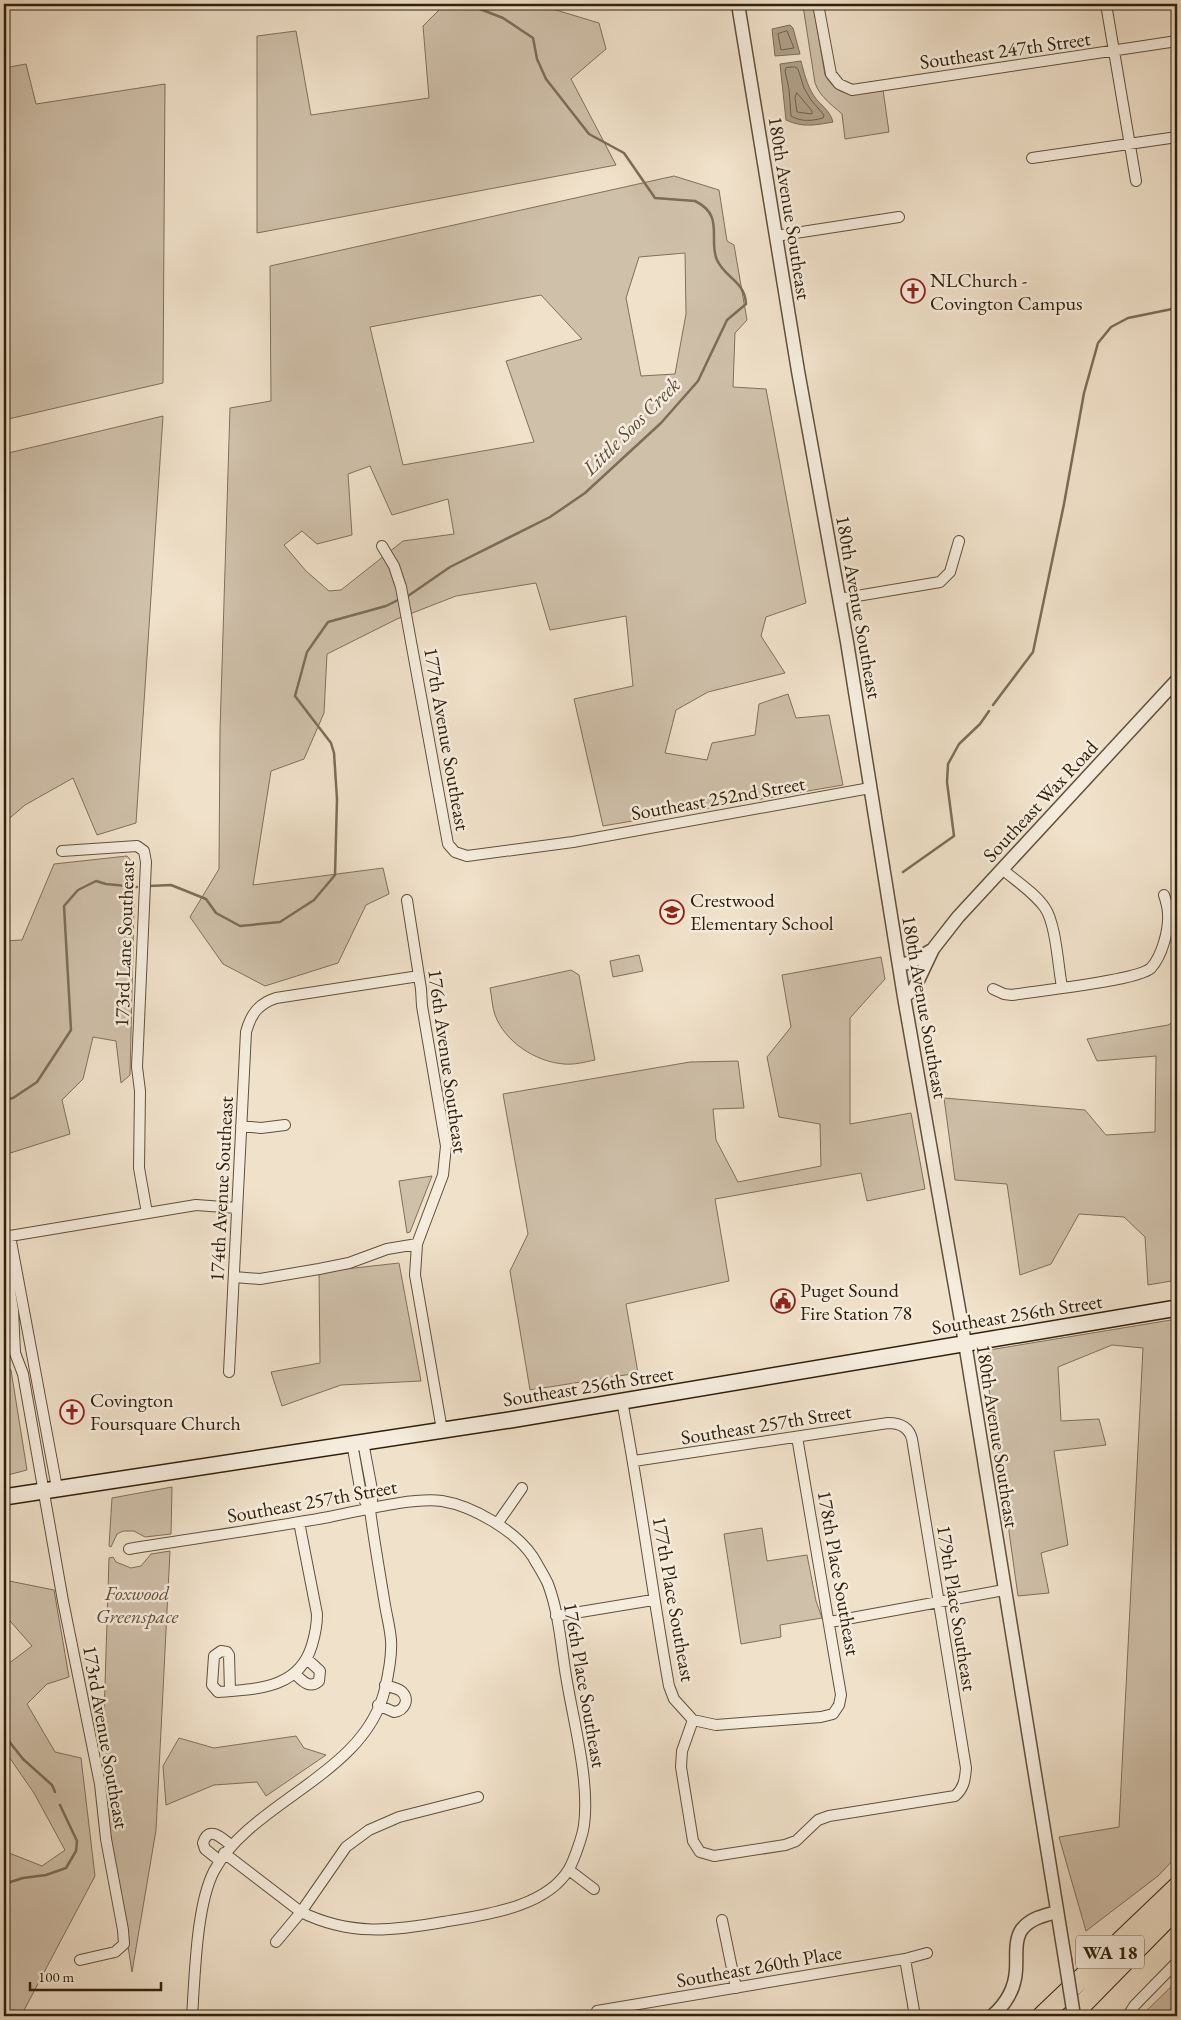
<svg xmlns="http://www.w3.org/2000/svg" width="1181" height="2020" font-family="'EB Garamond',serif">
<rect width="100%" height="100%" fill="#f0e1ca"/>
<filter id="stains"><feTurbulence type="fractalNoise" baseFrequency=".004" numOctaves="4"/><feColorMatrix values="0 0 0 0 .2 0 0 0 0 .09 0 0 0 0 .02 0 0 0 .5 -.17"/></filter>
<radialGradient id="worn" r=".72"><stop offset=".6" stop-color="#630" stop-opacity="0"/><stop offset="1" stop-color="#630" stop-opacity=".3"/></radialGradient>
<path fill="#cfc0aa" stroke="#80705b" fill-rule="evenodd" d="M 445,4 L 536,4 L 599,23 L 606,49 L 571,79 L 616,165 L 257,233 L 257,36 L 296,31 L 311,115 L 429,98 L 423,26 Z
M 811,5 L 814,10 L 825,75 C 841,101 856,94 883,90 L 889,132 L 845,139 L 842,114 C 831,104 820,97 815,83 L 803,6 Z
M 26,64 L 36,104 L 165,84 L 163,383 L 4,420 L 4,68 Z
M 674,176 L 719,190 L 727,241 L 734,245 L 747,320 L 735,333 L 733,387 L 766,389 L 806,603 L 766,617 L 761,636 L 785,673 L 708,692 L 676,710 L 665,753 L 707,760 L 712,743 L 755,735 L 759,704 L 788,694 L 796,718 L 829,715 L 843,785 L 603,826 L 574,699 L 633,686 L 626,616 L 550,630 L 536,583 L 456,596 L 397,619 L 327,654 L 324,713 L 304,759 L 271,771 L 253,885 L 383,868 L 389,894 L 366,905 L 338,963 L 265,986 L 223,964 L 190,917 L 219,869 L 220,731 L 230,408 L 271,401 L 270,266 ZM 685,253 L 686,314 L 675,374 L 641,376 L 626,298 L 639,257 ZM 541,295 L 582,339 L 506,361 L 534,442 L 403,465 L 370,327 ZM 370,466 L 392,515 L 448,499 L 454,534 L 403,541 L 341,590 L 329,591 L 306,571 L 284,545 L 302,531 L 317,544 L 352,535 L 348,474 Z
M 163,416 L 136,823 L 97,835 L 73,778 L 25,805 L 4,823 L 4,454 Z
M 127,856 L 135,865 L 130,1075 L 121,1083 L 116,1041 L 93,1037 L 83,1079 L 62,1100 L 70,1134 L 4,1155 L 4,941 L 22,940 L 54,864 Z
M 639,955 L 643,971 L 613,977 L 610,961 Z
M 881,957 L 885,979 L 850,1018 L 850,1124 L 911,1113 L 925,1189 L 867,1201 L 861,1173 L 715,1199 L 729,1281 L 626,1304 L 638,1373 L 530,1390 L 510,1271 L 528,1234 L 503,1094 L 690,1062 L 738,1061 L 744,1108 L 713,1109 L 716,1140 L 738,1182 L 821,1166 L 820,1124 L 779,1117 L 767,1057 L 791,1027 L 782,975 Z
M 571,970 L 579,975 L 595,1060 C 585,1062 574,1065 564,1064 C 536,1062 505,1042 495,1015 C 492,1007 492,997 490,988 Z
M 1177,1020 L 1177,1173 L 1175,1180 L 1177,1181 L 1177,1280 L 1148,1285 L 1145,1237 L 1124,1217 L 1079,1214 L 1051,1264 L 1020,1275 L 1007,1184 L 955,1180 L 944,1098 L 1085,1110 L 1106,1135 L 1155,1132 L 1156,1056 L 1097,1061 L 1087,1039 L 1168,1025 Z
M 432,1176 L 410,1232 L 407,1233 L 399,1181 Z
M 399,1263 L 421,1381 L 341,1385 L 282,1406 L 271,1372 L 320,1363 L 319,1272 Z
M 1177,1319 L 1177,1856 L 1158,1876 L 1086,1931 L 1059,1837 L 1119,1827 L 1143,1348 L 1112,1345 L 1058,1367 L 1061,1421 L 1099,1419 L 1106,1445 L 1054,1451 L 1068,1545 L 1041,1553 L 1049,1593 L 1018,1596 L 986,1367 L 989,1350 Z
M 4,1362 L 11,1370 L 27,1470 L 4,1476 Z
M 172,1487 L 171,1534 L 145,1537 L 134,1531 L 123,1531 L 117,1534 L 111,1547 L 109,1546 L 112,1498 Z
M 762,1528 L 767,1561 L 807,1555 L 816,1601 L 822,1618 L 780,1625 L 781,1637 L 741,1644 L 724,1534 Z
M 170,1551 L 156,1830 L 132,1972 L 102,1780 L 109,1558 L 113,1557 L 116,1562 L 131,1568 L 141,1566 L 151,1554 Z
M 4,1580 L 54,1590 L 69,1677 L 47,1684 L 27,1704 L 55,1752 L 81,1758 L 95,1876 L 22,2014 L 4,2009 L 4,1851 L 42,1866 L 65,1850 L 34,1793 L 7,1754 L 4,1755 L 4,1667 L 32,1646 L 4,1614 Z
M 296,1736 L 304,1748 L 326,1755 L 266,1796 L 257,1782 L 214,1785 L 166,1805 L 163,1766 L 179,1738 L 214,1748 Z
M 1177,1981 L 1177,2016 L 1141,2016 Z"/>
<path fill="#afa089" stroke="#7c6d57" d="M 790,25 L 793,28 L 800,54 L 775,56 L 772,29 Z
M 801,61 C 804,73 807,85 814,96 C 820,105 830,110 833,122 C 816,125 803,128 786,120 L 780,64 Z"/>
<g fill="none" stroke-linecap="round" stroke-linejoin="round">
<path stroke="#70604a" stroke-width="1" d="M 787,31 L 794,48 L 781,50 L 778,34 Z
M 795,67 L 798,69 L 804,88 L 811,100 L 824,115 L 823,118 C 812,121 801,122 791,116 L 789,89 L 785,71 L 786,68 Z
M 797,93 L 812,111 L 812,114 L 797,112 L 795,98 Z"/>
<path stroke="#7c6d57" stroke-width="2.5" d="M 408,596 L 450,567 L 550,517 L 585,493 L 661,423 L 698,381 L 727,320 L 746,304 C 745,281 725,278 717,260 C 708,240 725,215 695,201 L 655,198 L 624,153 L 589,134 L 546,79 L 537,59 L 533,38 L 503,18 L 467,4
M 993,705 L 1033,652 L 1064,504 L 1084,393 L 1098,343 L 1111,327 L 1128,318 L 1177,308
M 903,872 L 954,836 L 947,782 L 948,764 L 959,744 L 980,724 L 989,711
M 149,886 L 171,885 L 206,899 L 216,913 L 240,926 L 280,922 L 314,900 L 335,875 L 337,799 L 334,753 L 331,743 L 295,696 L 307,652 L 328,622 L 386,606 L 398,600
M 4,1100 L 13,1098 L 37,1082 L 71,1030 L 64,906 L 78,890 L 96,881 L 106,884 L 137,887
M 4,1735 L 23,1759 L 52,1785 L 55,1792
M 4,1884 L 23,1878 L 46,1875 L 66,1868 L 76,1851 L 77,1841 L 60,1805"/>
<g stroke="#60513c" stroke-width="12">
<path id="minor" d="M 818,4 L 831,74 L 839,84 L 852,90 L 1177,41
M 1106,4 L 1136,181
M 1032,158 L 1177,137
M 776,236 L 899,217
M 382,546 L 394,566 L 401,587 L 448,844 L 455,852 L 467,856 L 573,842 L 870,788
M 839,599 L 940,582 L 950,572 L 959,541
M 62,851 L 137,846 L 144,851 L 146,862 L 137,1067 L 140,1091 L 139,1168 L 147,1213
M 1002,869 C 1016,881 1035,893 1045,908 C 1056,924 1058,966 1062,987
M 407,900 L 421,989 L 422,1006 L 446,1146 L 443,1175 L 417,1244 L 415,1275 L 442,1430
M 993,989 L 1004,994 L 1012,995 C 1036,991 1137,981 1151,968 C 1162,956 1169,930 1168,914 C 1168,908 1166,901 1164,895
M 241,1126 L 261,1128 L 285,1125
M 4,1253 L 13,1310 L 15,1353 L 23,1374 L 63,1601 L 100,1784 L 106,1839 L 123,1930 L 124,1944 L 115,1952 L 80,1960
M 234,1277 L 260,1279 L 319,1269 L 349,1263 L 387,1249 L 417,1244
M 229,1372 L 246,1032 C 251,1014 258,1004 276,998 L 419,976
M 622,1401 C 640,1495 652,1591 669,1686 L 674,1699 L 693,1720 L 682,1751 L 681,1767 L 693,1841 L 700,1852 L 714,1856 L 785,1845 L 796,1841 L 818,1820 L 829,1816 L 955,1796 C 964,1788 965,1780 966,1768 L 912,1439 C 909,1427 900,1423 888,1423 L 634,1461
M 352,1443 L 361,1494 L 370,1510 L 373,1495 L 363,1442
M 57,1488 L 10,1236 L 196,1205 L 237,1208
M 497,1524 L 522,1488
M 129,1549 C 196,1538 263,1529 329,1517 C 360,1511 412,1497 442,1501 C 473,1506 516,1531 533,1557 C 538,1566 544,1575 548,1584 C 559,1613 561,1646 566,1676 C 573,1720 590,1781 584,1825 C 583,1835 574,1860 569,1869 C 546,1908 483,1915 443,1922 C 392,1931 350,1936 301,1912 L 224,1853
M 556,1616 L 653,1600
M 830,1622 L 1004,1590
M 294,1673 C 302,1680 309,1690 319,1681 L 320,1671 L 307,1659
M 230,1691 L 229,1655 L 227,1652 L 221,1651 L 214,1656 L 212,1685 L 218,1692 C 257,1689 299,1689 312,1645 C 315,1635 317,1625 317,1614 L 299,1522
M 378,1705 L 394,1712 C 404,1711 411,1699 401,1691 C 397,1688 390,1687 385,1685
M 693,1720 L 716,1725 L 821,1717 L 833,1714 L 839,1705 L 841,1695 L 797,1437
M 220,1861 L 205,1849 L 203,1843 C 209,1824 223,1839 232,1846
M 569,1870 L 594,1889
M 722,1920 L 736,1988
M 276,1942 L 301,1912 L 346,1847 L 369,1830 L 399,1817 L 478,1797
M 905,1959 L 915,2016
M 597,2011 L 905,1959 L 927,1953
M 192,2016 C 195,1976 196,1906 214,1871 C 251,1801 365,1775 385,1689 C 388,1676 392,1654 391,1640 C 390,1627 386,1613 384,1599 C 379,1569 374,1540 370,1510
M 1128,2016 L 1134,2006 L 1177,1962"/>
</g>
<g stroke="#60513c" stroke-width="15">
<path id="tertiary" d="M 738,4 L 798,371 L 847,642 L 904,997 L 965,1343 L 1065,1959
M 899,965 L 912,962 L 930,951
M 904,997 L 914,989 L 933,949 L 958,917 L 1177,680
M 992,2016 C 1006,2004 1015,1989 1016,1970 C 1017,1957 1014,1940 1022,1929 C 1031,1918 1045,1915 1057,1912"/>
</g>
<g stroke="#30210c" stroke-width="18">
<path id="secondary" d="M 4,1497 L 510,1420 L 1177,1308"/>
</g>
<g stroke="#30210c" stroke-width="21">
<path id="motorway" d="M 1042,2016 L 1177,1887
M 1071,2016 L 1177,1908"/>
</g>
<use href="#minor" stroke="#f5ecdd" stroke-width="10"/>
<use href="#tertiary" stroke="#f5ecdd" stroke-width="12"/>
<use href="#secondary" stroke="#f5ecdd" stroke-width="15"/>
<use href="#motorway" stroke="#f0e1ca" stroke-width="19"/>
<g stroke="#60513c" stroke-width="15" stroke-linecap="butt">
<path id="tertiary-bridge" d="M 1065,1959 L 1074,2016"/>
</g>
<use href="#tertiary-bridge" stroke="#f5ecdd" stroke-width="12"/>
</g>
<defs>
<g id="church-ring" transform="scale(1.25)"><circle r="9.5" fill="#f5ecdd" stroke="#8f2418" stroke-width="1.5"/><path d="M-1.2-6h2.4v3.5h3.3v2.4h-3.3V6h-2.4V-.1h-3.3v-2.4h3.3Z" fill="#8f2418"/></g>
<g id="school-ring" transform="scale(1.25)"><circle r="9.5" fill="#f5ecdd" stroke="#8f2418" stroke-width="1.5"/><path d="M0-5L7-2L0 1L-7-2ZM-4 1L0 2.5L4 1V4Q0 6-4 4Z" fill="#8f2418"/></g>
<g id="civic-ring" transform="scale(1.25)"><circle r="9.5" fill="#f5ecdd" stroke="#8f2418" stroke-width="1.5"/><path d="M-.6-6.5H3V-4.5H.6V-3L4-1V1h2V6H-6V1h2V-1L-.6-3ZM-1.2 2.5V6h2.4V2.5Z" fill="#8f2418"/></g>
</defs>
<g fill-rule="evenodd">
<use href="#church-ring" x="913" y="291"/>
<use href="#school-ring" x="672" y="912"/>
<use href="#civic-ring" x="783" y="1301"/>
<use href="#church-ring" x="72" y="1412"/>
</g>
<g text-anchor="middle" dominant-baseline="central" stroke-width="5" stroke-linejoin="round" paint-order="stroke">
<rect fill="#f5ecdd" stroke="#6b5e4b" stroke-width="1" x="1076" y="1935.5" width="68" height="33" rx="4"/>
<g font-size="19" font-weight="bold" fill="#30210c">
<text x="1110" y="1952">WA 18</text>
</g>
<g font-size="20" fill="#30210c" stroke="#f5ecdd">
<text transform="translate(1005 50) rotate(-8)">Southeast 247th Street</text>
<text transform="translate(790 208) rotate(81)">180th Avenue Southeast</text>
<text transform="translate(859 607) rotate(80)">180th Avenue Southeast</text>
<text transform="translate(447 739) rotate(80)">177th Avenue Southeast</text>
<text transform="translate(718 798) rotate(-10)">Southeast 252nd Street</text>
<text transform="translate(1040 801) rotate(-47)">Southeast Wax Road</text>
<text transform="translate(124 944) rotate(-88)">173rd Lane Southeast</text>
<text transform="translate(925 1007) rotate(80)">180th Avenue Southeast</text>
<text transform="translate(448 1061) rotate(82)">176th Avenue Southeast</text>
<text transform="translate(221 1189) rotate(-87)">174th Avenue Southeast</text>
<text transform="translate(1017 1314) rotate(-9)">Southeast 256th Street</text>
<text transform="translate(588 1386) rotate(-9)">Southeast 256th Street</text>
<text transform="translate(766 1424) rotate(-9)">Southeast 257th Street</text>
<text transform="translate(998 1436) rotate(81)">180th Avenue Southeast</text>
<text transform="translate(312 1501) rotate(-10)">Southeast 257th Street</text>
<text transform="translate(839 1573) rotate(80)">178th Place Southeast</text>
<text transform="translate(674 1599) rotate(80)">177th Place Southeast</text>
<text transform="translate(957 1608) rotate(81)">179th Place Southeast</text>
<text transform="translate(585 1685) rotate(80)">176th Place Southeast</text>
<text transform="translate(106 1737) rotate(80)">173rd Avenue Southeast</text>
<text transform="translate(759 1966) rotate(-10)">Southeast 260th Place</text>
</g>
<g font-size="20" fill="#30210c" stroke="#f5ecdd" text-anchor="start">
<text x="930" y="280">NLChurch -<tspan x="930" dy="23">Covington Campus</tspan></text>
<text x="690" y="900">Crestwood<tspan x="690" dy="23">Elementary School</tspan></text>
<text x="800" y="1290">Puget Sound<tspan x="800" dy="23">Fire Station 78</tspan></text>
<text x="90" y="1400">Covington<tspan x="90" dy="23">Foursquare Church</tspan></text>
</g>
<g font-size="20" font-style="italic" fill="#60513b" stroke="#f5ecdd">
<text x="137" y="1593">Foxwood<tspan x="137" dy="23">Greenspace</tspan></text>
</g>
<g font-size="21" font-style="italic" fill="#5c4d38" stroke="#f5ecdd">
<text transform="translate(631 426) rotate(-45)">Little Soos Creek</text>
</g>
</g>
<rect width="1181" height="2020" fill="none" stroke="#f0e1ca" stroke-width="20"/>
<rect x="5" y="5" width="1171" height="2010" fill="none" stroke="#30210c" stroke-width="2.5"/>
<rect x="10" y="10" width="1161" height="2000" fill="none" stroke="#30210c"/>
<path d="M30 1982v8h131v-8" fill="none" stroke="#30210c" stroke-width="2.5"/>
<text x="38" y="1982" font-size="15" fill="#30210c" stroke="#f5ecdd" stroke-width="4" paint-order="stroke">100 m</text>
<rect width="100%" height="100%" filter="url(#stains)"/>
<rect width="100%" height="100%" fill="url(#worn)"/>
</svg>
